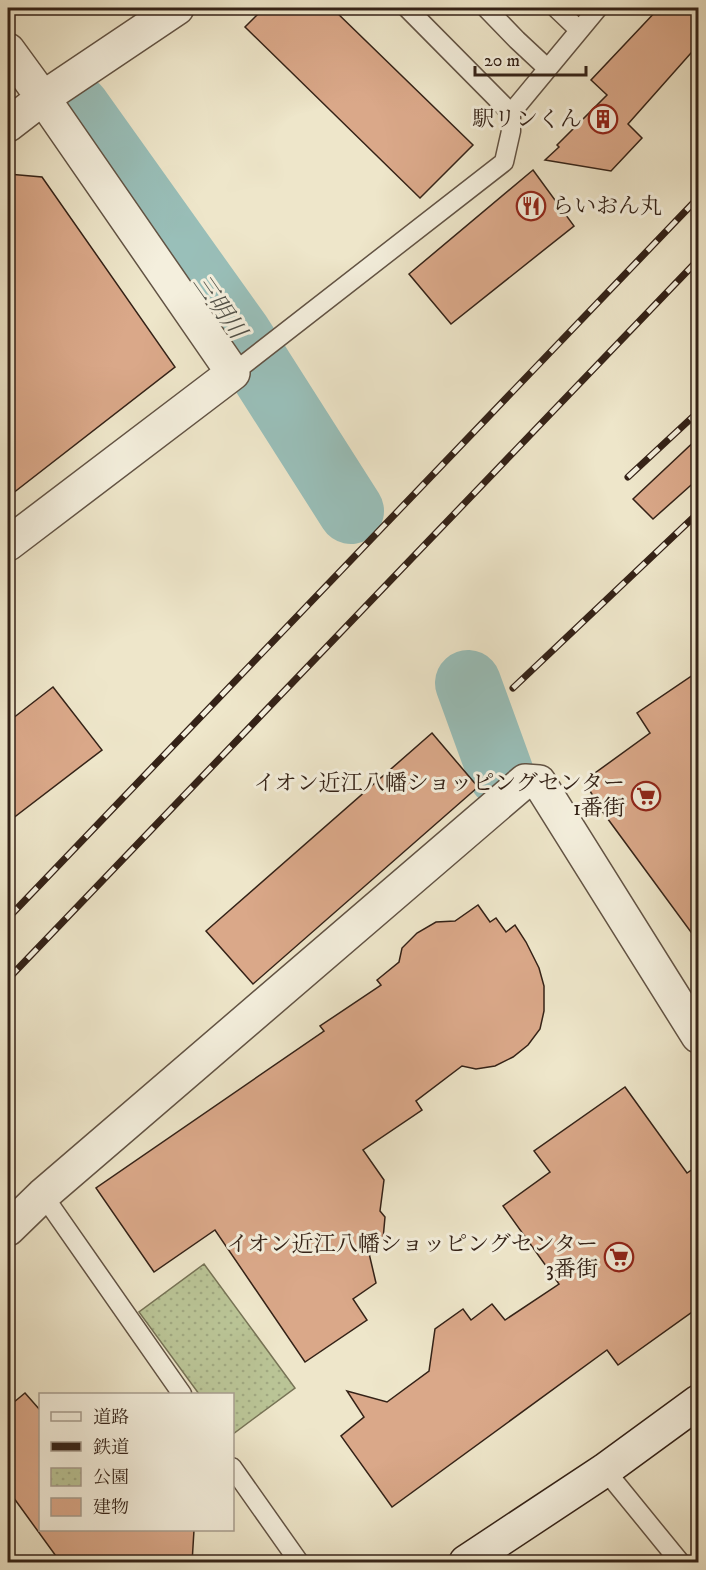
<svg xmlns="http://www.w3.org/2000/svg" width="706" height="1570" font-family="'IM FELL DW Pica','Noto Serif JP',serif">
<defs>
<pattern id="park-dots" width="8" height="8" patternUnits="userSpaceOnUse" patternTransform="scale(1.5)"><rect width="8" height="8" fill="#bac496"/><path d="M2 2h.1M6 6h.1" fill="none" stroke="#a0a881" stroke-width="1.8" stroke-linecap="round"/></pattern>
</defs>
<rect width="100%" height="100%" fill="#eee6ca"/>
<filter id="stains"><feTurbulence type="fractalNoise" baseFrequency=".00333" numOctaves="4"/><feColorMatrix values="0 0 0 0 .2 0 0 0 0 .09 0 0 0 0 .02 0 0 0 .5 -.17"/></filter>
<radialGradient id="worn" r=".72"><stop offset=".6" stop-color="#630" stop-opacity="0"/><stop offset="1" stop-color="#630" stop-opacity=".3"/></radialGradient>
<path fill="url(#park-dots)" stroke="#777356" stroke-width="1.5" d="M 204,1264 L 295,1388 L 233,1434 L 232,1394 L 199,1394 L 139,1312 Z"/>
<g fill="none" stroke-linecap="round" stroke-linejoin="round">
<path stroke="#99bfb9" stroke-width="66" d="M 77,108 L 239,335 L 351,511
M 468,683 L 501,774"/>
</g>
<path fill="#daa889" stroke="#342217" stroke-width="1.5" d="M 264,8 L 332,8 L 473,145 L 420,198 L 245,27 Z
M 659,8 L 699,8 L 699,44 L 628,124 L 642,138 L 611,171 L 545,160 L 559,147 L 557,145 L 607,95 L 591,80 Z
M 533,170 L 574,226 L 451,324 L 409,274 Z
M 8,174 L 42,177 L 175,367 L 8,497 Z
M 699,437 L 699,478 L 653,519 L 633,499 Z
M 699,671 L 699,943 L 602,811 L 584,781 L 650,733 L 637,713 Z
M 53,687 L 102,750 L 8,822 L 8,722 Z
M 432,733 L 478,787 L 253,984 L 206,931 Z
M 478,905 L 490,922 L 496,918 L 506,932 L 515,925 L 526,942 L 539,968 L 544,986 L 544,1011 L 540,1029 L 528,1045 L 513,1057 L 495,1066 L 476,1069 L 462,1066 L 416,1101 L 422,1110 L 363,1150 L 384,1180 L 380,1211 L 385,1217 L 383,1239 L 368,1249 L 376,1283 L 353,1299 L 367,1320 L 305,1362 L 215,1230 L 154,1272 L 96,1188 L 324,1031 L 320,1026 L 381,985 L 377,980 L 399,962 L 402,948 L 417,933 L 436,922 L 455,921 Z
M 625,1087 L 687,1173 L 699,1165 L 699,1307 L 618,1365 L 607,1350 L 392,1507 L 341,1436 L 364,1417 L 347,1391 L 387,1402 L 429,1371 L 435,1329 L 463,1309 L 471,1320 L 492,1304 L 505,1320 L 559,1284 L 503,1206 L 550,1172 L 534,1151 Z
M 25,1393 L 40,1410 L 40,1530 L 194,1530 L 192,1563 L 61,1563 L 8,1490 L 8,1407 Z"/>
<g fill="none" stroke-linecap="round" stroke-linejoin="round">
<g stroke="#625344" stroke-width="21">
<path id="lane" d="M 407,8 L 511,113
M 486,8 L 517,40 L 547,68
M 556,8 L 579,30
M 233,373 L 504,162 L 511,131 L 511,113 L 598,8
M 43,1195 L 182,1394
M 232,1467 L 299,1562
M 605,1470 L 680,1562"/>
</g>
<g stroke="#625344" stroke-width="36">
<path id="street" d="M 8,50 L 43,98 L 233,373 L 8,544
M 8,125 L 43,98 L 177,8
M 8,1229 L 43,1195 L 525,781 L 539,782 L 698,1036"/>
</g>
<g stroke="#342217" stroke-width="36">
<path id="secondary" d="M 466,1562 L 605,1470 L 698,1402"/>
</g>
<use href="#lane" stroke="#f4efdd" stroke-width="18"/>
<use href="#street" stroke="#f4efdd" stroke-width="33"/>
<use href="#secondary" stroke="#f4efdd" stroke-width="33"/>
<g stroke="#342217" stroke-width="7">
<path id="rail" d="M 628,477 L 698,412
M 513,688 L 698,513
M 8,918 L 698,198
M 8,979 L 698,260"/>
</g>
<use href="#rail" stroke="#f4efdd" stroke-width="4.5" stroke-dasharray="14" stroke-linecap="butt"/>
</g>
<defs>
<g id="building-ring" transform="scale(1.5)"><circle r="9.5" fill="#f4efdd" stroke="#8f2418" stroke-width="1.5"/><path d="M-4-6H4V6H1V3H-1V6H-4ZM-2.5-4.3h1.7v1.8h-1.7ZM.8-4.3h1.7v1.8H.8ZM-2.5-1h1.7V.8h-1.7ZM.8-1h1.7V.8H.8Z" fill="#8f2418"/></g>
<g id="restaurant-ring" transform="scale(1.5)"><circle r="9.5" fill="#f4efdd" stroke="#8f2418" stroke-width="1.5"/><path d="M-5-6h1v4h1v-4h1v4h1v-4h1v5L-1.5 .5V6h-2V.5L-5-1ZM5-6V6H3V1.5H1.5Q1.5-4 5-6Z" fill="#8f2418"/></g>
<g id="supermarket-ring" transform="scale(1.5)"><circle r="9.5" fill="#f4efdd" stroke="#8f2418" stroke-width="1.5"/><path d="M-6-5.5h2.5l.6 2H6L4.5 2H-2.5L-4.4-4H-6ZM-1.5 3.2a1.3 1.3 0 1 0 .1 0ZM3 3.2a1.3 1.3 0 1 0 .1 0Z" fill="#8f2418"/></g>
</defs>
<g fill-rule="evenodd">
<use href="#building-ring" x="603" y="119"/>
<use href="#restaurant-ring" x="531" y="206"/>
<use href="#supermarket-ring" x="646" y="796"/>
<use href="#supermarket-ring" x="619" y="1257"/>
</g>
<g text-anchor="middle" dominant-baseline="central" stroke-width="6" stroke-linejoin="round" paint-order="stroke">
<g font-size="22" fill="#342217" stroke="#f4efdd" text-anchor="end">
<text x="582" y="119">駅リンくん</text>
<text x="552" y="206" text-anchor="start">らいおん丸</text>
<text x="625" y="783">イオン近江八幡ショッピングセンター<tspan x="625" dy="25">1番街</tspan></text>
<text x="598" y="1244">イオン近江八幡ショッピングセンター<tspan x="598" dy="25">3番街</tspan></text>
</g>
<g font-size="24" font-style="italic" fill="#525148" stroke="#f4efdd">
<text transform="translate(219 307) rotate(55)">三明川</text>
</g>
</g>
<rect width="706" height="1570" fill="none" stroke="#eee6ca" stroke-width="30"/>
<rect x="9" y="9" width="688" height="1552" fill="none" stroke="#342217" stroke-width="3"/>
<rect x="15" y="15" width="676" height="1540" fill="none" stroke="#342217" stroke-width="1.5"/>
<rect x="39" y="1393" width="195" height="138" fill="#f4efdd" stroke="#a79d8e" stroke-width="1.5"/>
<rect x="51" y="1412" width="30" height="9" fill="#f4efdd" stroke="#a79d8e" stroke-width="1.5"/>
<text x="93" y="1423" font-size="18" fill="#342217">道路</text>
<rect x="51" y="1442" width="30" height="9" fill="#342217" stroke="#a79d8e" stroke-width="1.5"/>
<text x="93" y="1453" font-size="18" fill="#342217">鉄道</text>
<rect x="51" y="1468" width="30" height="18" fill="url(#park-dots)" stroke="#a79d8e" stroke-width="1.5"/>
<text x="93" y="1483" font-size="18" fill="#342217">公園</text>
<rect x="51" y="1498" width="30" height="18" fill="#daa889" stroke="#a79d8e" stroke-width="1.5"/>
<text x="93" y="1513" font-size="18" fill="#342217">建物</text>
<path d="M475 66v9h111v-9" fill="none" stroke="#342217" stroke-width="3"/>
<text x="484" y="66" font-size="18" fill="#342217" stroke="#f4efdd" stroke-width="4.5" paint-order="stroke">20 m</text>
<rect width="100%" height="100%" filter="url(#stains)"/>
<rect width="100%" height="100%" fill="url(#worn)"/>
</svg>
